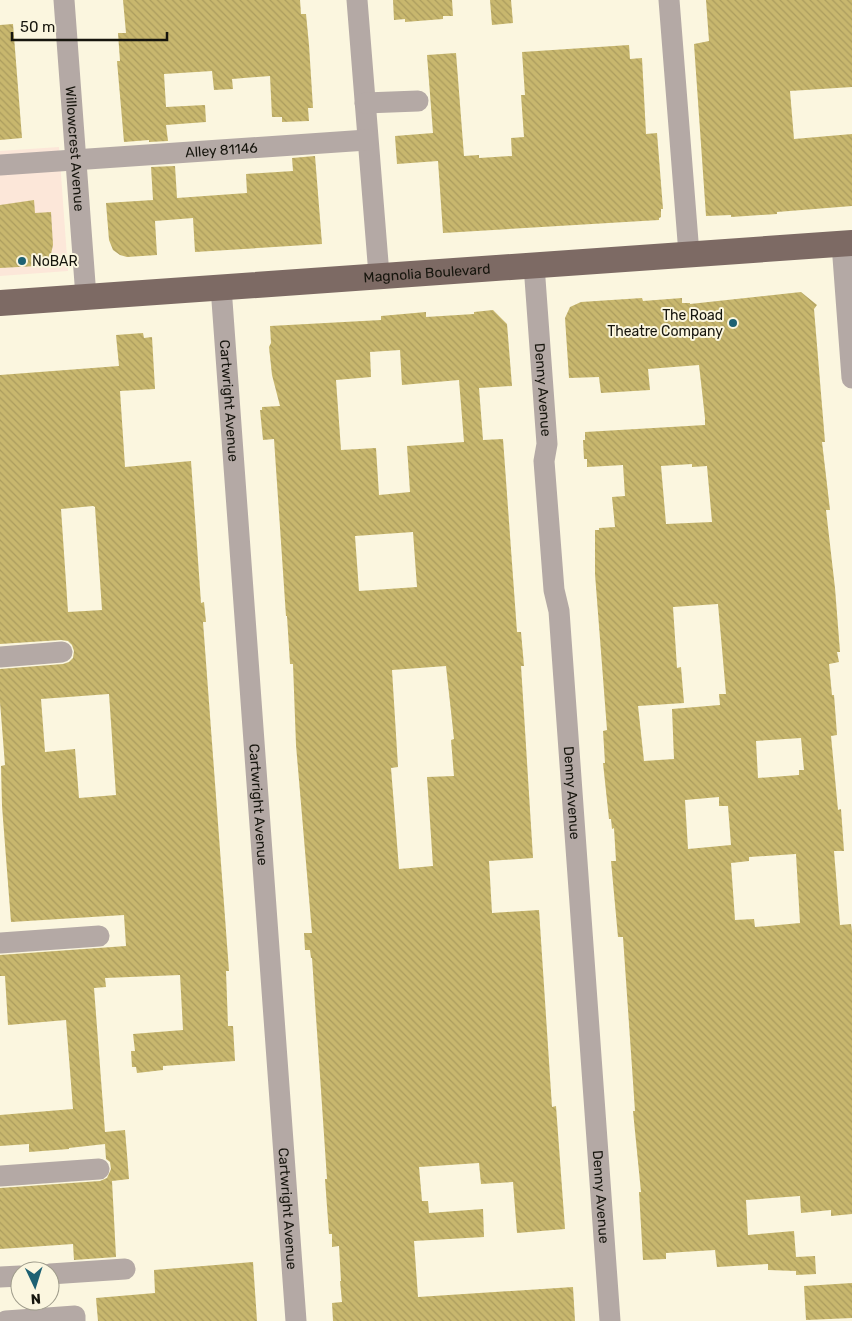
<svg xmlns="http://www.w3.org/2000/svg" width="852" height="1321" font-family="Rubik,sans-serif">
<defs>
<pattern id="building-back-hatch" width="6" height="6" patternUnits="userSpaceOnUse" patternTransform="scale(1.25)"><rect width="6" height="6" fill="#c8b76e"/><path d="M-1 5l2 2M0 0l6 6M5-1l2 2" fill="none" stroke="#ab9c5e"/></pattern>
</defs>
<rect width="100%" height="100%" fill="#fbf6df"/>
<path fill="#fce7d9" d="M 59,147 L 68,271 L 0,276 L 0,151 Z"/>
<path fill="url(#building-back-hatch)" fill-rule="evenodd" d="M 123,0 L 300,0 L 301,14 L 306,14 L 309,45 L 313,108 L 308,108 L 309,121 L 282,122 L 282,117 L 272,117 L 270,76 L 232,79 L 233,89 L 214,90 L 212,71 L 164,74 L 166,107 L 205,105 L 206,122 L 166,125 L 168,141 L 149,142 L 149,140 L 124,142 L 117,61 L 120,61 L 118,33 L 126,33 Z
M 393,0 L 452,0 L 453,16 L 443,16 L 443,19 L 405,22 L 405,19 L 394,20 Z
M 490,0 L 511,0 L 513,23 L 492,25 Z
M 706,0 L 852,0 L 852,87 L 790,91 L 794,139 L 852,134 L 852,206 L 777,212 L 777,214 L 731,217 L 731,215 L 706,216 L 694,44 L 709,41 Z
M 13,24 L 22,138 L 0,140 L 0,25 Z
M 629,45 L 630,59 L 642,58 L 646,134 L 657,133 L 663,209 L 661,209 L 661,217 L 659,218 L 659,220 L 443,233 L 438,161 L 397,164 L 395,136 L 433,133 L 427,55 L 456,53 L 464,156 L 479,155 L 479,158 L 512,156 L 511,138 L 524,137 L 521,95 L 525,95 L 522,52 Z
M 315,156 L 322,244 L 195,252 L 193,218 L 155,221 L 157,255 L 127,257 L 120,255 L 113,250 L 109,240 L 106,203 L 153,200 L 151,167 L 175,166 L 177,198 L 247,193 L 246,174 L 293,171 L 292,158 Z
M 34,200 L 35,213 L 51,212 L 53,245 L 51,254 L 46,260 L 37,266 L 0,268 L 0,205 Z
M 801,292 L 817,305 L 814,309 L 825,442 L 822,442 L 830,510 L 826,510 L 835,588 L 840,652 L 837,652 L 839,662 L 829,664 L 832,695 L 834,695 L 837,735 L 831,736 L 838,810 L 841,809 L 844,851 L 834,851 L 840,925 L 851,924 L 852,931 L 852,1214 L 831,1216 L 831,1210 L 801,1213 L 800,1196 L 746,1200 L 748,1235 L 794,1231 L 796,1257 L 815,1256 L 816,1274 L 796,1275 L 796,1271 L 768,1270 L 768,1264 L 717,1267 L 715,1250 L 666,1253 L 666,1259 L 643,1260 L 639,1192 L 641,1192 L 633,1111 L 635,1111 L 623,937 L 618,937 L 611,861 L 616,861 L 614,828 L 612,829 L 611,819 L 609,819 L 603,763 L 605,763 L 603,731 L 607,730 L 595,574 L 595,530 L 599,530 L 599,528 L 615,527 L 612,497 L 625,496 L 623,465 L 587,467 L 587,459 L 584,459 L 583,440 L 585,440 L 585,432 L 705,425 L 705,418 L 699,365 L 648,369 L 650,390 L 601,393 L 599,377 L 569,378 L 565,318 L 570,307 L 581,302 L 642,298 L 643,301 L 682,298 L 682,303 L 690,303 L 690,304 ZM 692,464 L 692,467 L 707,466 L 712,522 L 666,524 L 661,466 ZM 718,604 L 726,694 L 719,694 L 720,705 L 672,709 L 674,759 L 644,761 L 638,706 L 684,703 L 681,667 L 677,668 L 673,607 ZM 801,738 L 804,770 L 799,770 L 799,775 L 758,778 L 756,741 ZM 719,797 L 719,806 L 728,806 L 731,845 L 688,849 L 685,800 ZM 796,854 L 800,923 L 755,927 L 754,919 L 735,920 L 731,863 L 749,861 L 749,857 Z
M 493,310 L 507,324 L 512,386 L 479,388 L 483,440 L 503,439 L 517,632 L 521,632 L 524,666 L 521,666 L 533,858 L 489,861 L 492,913 L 539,910 L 552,1107 L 556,1106 L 565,1229 L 517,1233 L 513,1182 L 481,1184 L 479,1163 L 419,1167 L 422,1201 L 428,1201 L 429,1213 L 483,1209 L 484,1237 L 414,1241 L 418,1297 L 573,1287 L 575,1321 L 333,1321 L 332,1303 L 342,1302 L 340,1281 L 341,1281 L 339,1246 L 332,1247 L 332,1234 L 329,1234 L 325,1179 L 327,1179 L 312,958 L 311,958 L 310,950 L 305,950 L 304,933 L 312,933 L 296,745 L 293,664 L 290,664 L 287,616 L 286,616 L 274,439 L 263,440 L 260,410 L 262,410 L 262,407 L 280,406 L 272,375 L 269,347 L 271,343 L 270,326 L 381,320 L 381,316 L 426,312 L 426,317 L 474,314 L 474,312 ZM 400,350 L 402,385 L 459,380 L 464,442 L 407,446 L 410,492 L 379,495 L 376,448 L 341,450 L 336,380 L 371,377 L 370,352 ZM 413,532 L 417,587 L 359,591 L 355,536 ZM 446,666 L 454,739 L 451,740 L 454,776 L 427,777 L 433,866 L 399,869 L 391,768 L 398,767 L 392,670 Z
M 143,333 L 144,338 L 152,337 L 155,389 L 120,391 L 125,467 L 191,461 L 201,603 L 204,602 L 206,622 L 203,622 L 229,971 L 226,971 L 228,1026 L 233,1026 L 235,1061 L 163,1066 L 163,1070 L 137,1073 L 136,1067 L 132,1067 L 131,1051 L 135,1051 L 133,1034 L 183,1030 L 180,975 L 105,978 L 106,987 L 94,988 L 105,1132 L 125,1130 L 129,1179 L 112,1181 L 116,1257 L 74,1260 L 73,1244 L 0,1249 L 0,1188 L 100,1181 L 107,1178 L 111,1169 L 110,1162 L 106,1159 L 105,1144 L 69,1148 L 69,1149 L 29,1152 L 29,1144 L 0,1146 L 0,1115 L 73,1109 L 66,1020 L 8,1025 L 5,976 L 0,976 L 0,955 L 126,946 L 124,915 L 11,922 L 2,806 L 1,766 L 5,765 L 0,702 L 0,669 L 63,664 L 69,662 L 73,658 L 74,651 L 72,645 L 68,641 L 61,640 L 0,644 L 0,375 L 119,366 L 116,335 ZM 93,506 L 95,507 L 102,610 L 68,612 L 61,509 ZM 109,694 L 116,795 L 79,798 L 75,749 L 45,752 L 41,699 Z
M 253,1262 L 257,1321 L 98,1321 L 96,1298 L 155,1293 L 154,1270 Z
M 852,1283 L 852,1318 L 806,1320 L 804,1286 Z"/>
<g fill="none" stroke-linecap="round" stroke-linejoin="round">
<g stroke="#b4a9a5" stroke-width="21">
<path id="s1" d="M 64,0 L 86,297"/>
<path d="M 357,0 L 379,275"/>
<path d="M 669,0 L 689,254"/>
<path d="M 365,103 L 418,101"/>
<path id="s2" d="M 0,165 L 367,140"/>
<path d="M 842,244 L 852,378"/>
<path id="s3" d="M 534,265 L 547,444 L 544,461 L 554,590 L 559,611 L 610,1321"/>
<path id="s4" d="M 221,287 L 296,1321"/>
<path d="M 0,657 L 62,652"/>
<path d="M 0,943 L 99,936"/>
<path d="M 0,1176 L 99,1169"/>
<path d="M 50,1274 L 125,1269"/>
<path d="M 0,1277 L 20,1276"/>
<path d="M 6,1321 L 75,1316 L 75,1321"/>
</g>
<path stroke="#7d6a64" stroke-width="26" id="s5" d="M 0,303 L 852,243"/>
</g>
<g fill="#1d6173" stroke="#fbf6df" stroke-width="2">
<circle cx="22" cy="261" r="5"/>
<circle cx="733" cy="323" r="5"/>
</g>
<g text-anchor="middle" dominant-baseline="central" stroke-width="4" stroke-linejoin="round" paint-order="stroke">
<g font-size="14" fill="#16150d" stroke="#fbf6df">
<text stroke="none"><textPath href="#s1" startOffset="149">Willowcrest Avenue</textPath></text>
<text stroke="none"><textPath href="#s2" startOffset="222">Alley 81146</textPath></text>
<text stroke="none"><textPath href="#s5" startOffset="428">Magnolia Boulevard</textPath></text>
<text stroke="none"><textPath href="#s3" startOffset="125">Denny Avenue</textPath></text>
<text stroke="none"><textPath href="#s4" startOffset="114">Cartwright Avenue</textPath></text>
<text stroke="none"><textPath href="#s3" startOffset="530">Denny Avenue</textPath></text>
<text stroke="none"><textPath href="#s4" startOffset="519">Cartwright Avenue</textPath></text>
<text stroke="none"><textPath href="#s3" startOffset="935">Denny Avenue</textPath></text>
<text stroke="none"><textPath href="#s4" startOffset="924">Cartwright Avenue</textPath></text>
</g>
<g font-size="14" fill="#16150d" stroke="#fbf6df" text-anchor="start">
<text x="32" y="261">NoBAR</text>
<text x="723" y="315" text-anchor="end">The Road<tspan x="723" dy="16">Theatre Company</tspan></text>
</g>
</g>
<g transform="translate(35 1286) rotate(176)"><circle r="24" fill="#fbf6df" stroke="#9f9c8b"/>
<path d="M0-4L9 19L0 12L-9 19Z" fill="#1d6173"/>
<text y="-8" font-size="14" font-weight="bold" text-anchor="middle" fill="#16150d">N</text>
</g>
<path d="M12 32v8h155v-8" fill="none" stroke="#16150d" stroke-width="2.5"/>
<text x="20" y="32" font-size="15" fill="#16150d" stroke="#fbf6df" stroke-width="4" paint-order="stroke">50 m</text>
</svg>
